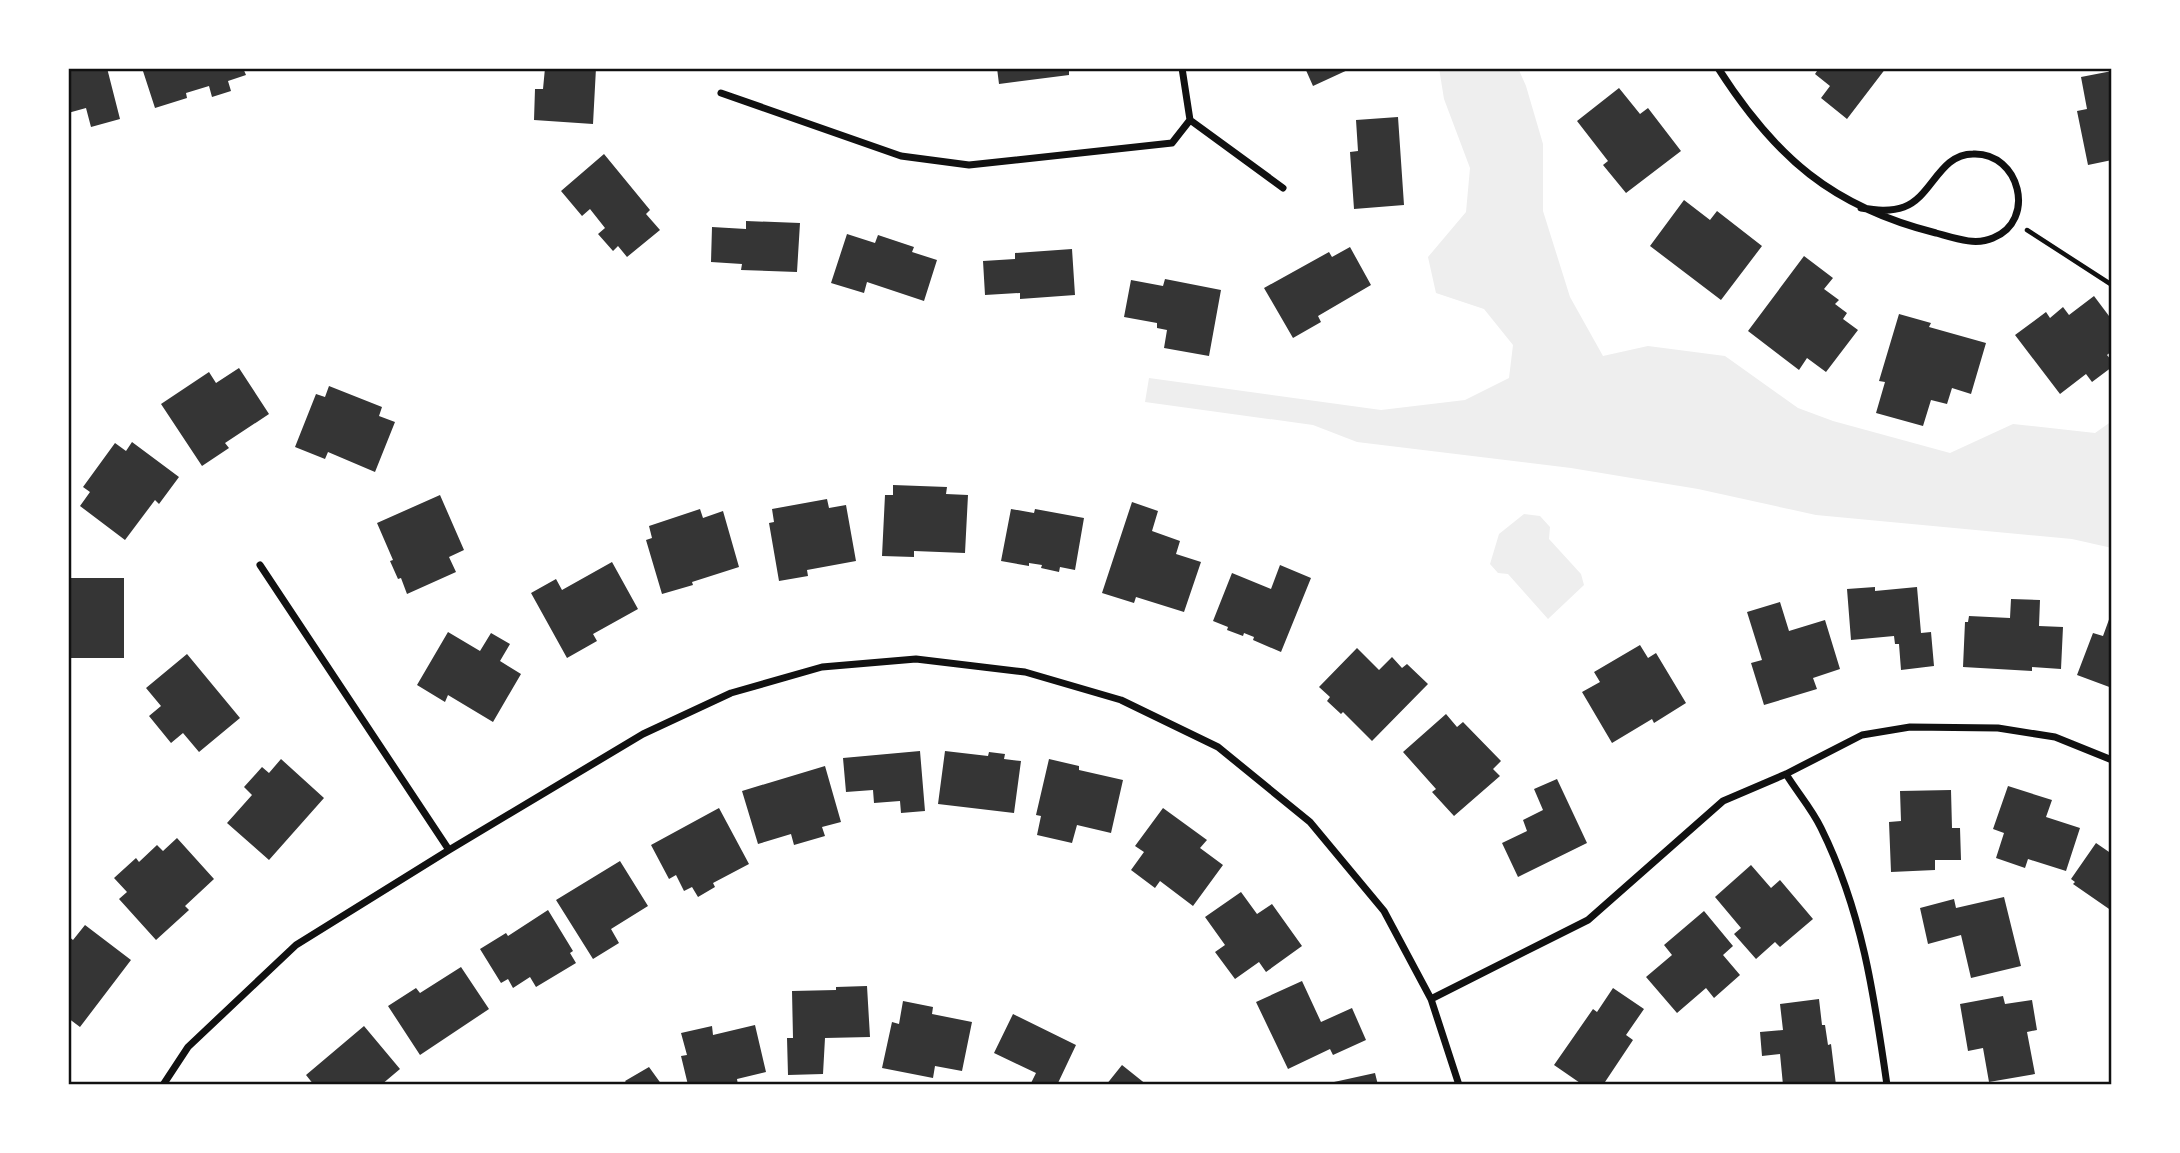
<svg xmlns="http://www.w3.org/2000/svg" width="2180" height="1153" font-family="'IBM Plex Sans',sans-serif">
<rect width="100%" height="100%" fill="#fff"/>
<path fill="#eee" d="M 1439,68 L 1518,68 L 1526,86 L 1543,144 L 1543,211 L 1570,297 L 1603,356 L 1648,346 L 1725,356 L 1798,408 L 1833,421 L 1950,453 L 2013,424 L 2095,433 L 2112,421 L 2112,548 L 2072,539 L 1816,515 L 1698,489 L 1571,468 L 1357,442 L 1313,425 L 1145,402 L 1149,378 L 1381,410 L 1465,400 L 1509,378 L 1513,345 L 1484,309 L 1436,293 L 1428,257 L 1466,212 L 1470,168 L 1444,99 Z
M 1524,514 L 1540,516 L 1550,527 L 1549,539 L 1581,574 L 1584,585 L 1548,619 L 1508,574 L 1498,573 L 1490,564 L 1499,534 Z"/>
<path fill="#353535" d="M 68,68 L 107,68 L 120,119 L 91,127 L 86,108 L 68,113 Z
M 142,68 L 243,68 L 246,75 L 228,81 L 231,91 L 212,97 L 209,86 L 186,93 L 187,98 L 155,108 Z
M 545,68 L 596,68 L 593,124 L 534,120 L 535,89 L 543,89 Z
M 997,68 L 1069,68 L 1069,75 L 999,84 Z
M 1305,68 L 1352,68 L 1313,86 Z
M 1819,68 L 1886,68 L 1847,119 L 1821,98 L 1830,86 L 1815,74 Z
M 2112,71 L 2112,160 L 2088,165 L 2077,111 L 2087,109 L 2081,77 Z
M 1619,88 L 1640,114 L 1648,108 L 1681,151 L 1626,193 L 1603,165 L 1608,161 L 1577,121 Z
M 1398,117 L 1404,205 L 1354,209 L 1350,152 L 1358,151 L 1356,120 Z
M 604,154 L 650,210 L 646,214 L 660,230 L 627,257 L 618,246 L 613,251 L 598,234 L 605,228 L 590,209 L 582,216 L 561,191 Z
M 1684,200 L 1710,220 L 1717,211 L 1762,246 L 1721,300 L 1650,246 Z
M 746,221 L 800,223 L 797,272 L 741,270 L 742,264 L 711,262 L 712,227 L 746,229 Z
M 847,234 L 875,243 L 878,235 L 914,247 L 912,252 L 937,260 L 924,301 L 867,282 L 864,293 L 831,283 Z
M 1350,247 L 1371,285 L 1318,316 L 1321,322 L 1293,338 L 1264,288 L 1329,252 L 1332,257 Z
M 1072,249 L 1075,295 L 1020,299 L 1020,293 L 985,295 L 983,261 L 1015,259 L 1015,253 Z
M 1804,256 L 1833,278 L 1824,289 L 1839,300 L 1835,304 L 1847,313 L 1843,319 L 1858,330 L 1826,372 L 1807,358 L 1799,370 L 1748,331 Z
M 1165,279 L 1221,290 L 1209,356 L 1164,348 L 1167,330 L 1157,328 L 1157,323 L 1124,317 L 1131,280 L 1163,286 Z
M 2094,296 L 2112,320 L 2112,351 L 2107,355 L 2112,361 L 2112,367 L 2092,382 L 2086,374 L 2060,394 L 2015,335 L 2046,312 L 2050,318 L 2063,307 L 2069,315 Z
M 1899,314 L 1931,323 L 1929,327 L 1986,343 L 1971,394 L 1952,388 L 1947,404 L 1931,400 L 1923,426 L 1876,413 L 1885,382 L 1879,381 Z
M 239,368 L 269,414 L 225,443 L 229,448 L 202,466 L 161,404 L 209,372 L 216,383 Z
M 329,386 L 382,407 L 379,416 L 395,422 L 375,472 L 328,452 L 325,459 L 295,447 L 316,394 L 325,397 Z
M 132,442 L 179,477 L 159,504 L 155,500 L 125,540 L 80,506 L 90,492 L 83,487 L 115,443 L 126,451 Z
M 893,485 L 947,487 L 946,494 L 968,495 L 965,553 L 914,551 L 914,557 L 882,556 L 885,495 L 893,495 Z
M 440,495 L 464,550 L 449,557 L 456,572 L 407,594 L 401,578 L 398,579 L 390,561 L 393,560 L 377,523 Z
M 827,499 L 829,508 L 846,505 L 856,561 L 807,570 L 808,576 L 779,581 L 769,523 L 774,522 L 772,509 Z
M 1132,502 L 1158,511 L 1152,531 L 1180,541 L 1176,554 L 1201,562 L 1184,612 L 1136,597 L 1134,603 L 1102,593 Z
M 700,509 L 703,518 L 723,511 L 739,567 L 692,582 L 693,585 L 662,594 L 646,540 L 652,538 L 649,526 Z
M 1011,509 L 1034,513 L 1035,509 L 1084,518 L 1075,570 L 1060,567 L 1059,572 L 1041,568 L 1042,565 L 1029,563 L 1029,566 L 1001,561 Z
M 612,562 L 638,609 L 593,634 L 597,641 L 567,658 L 531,593 L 556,579 L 562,590 Z
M 1280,565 L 1311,578 L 1281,652 L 1253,640 L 1254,637 L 1244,633 L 1243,636 L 1227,630 L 1228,627 L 1213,621 L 1232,573 L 1271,589 Z
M 68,578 L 124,578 L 124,658 L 68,658 Z
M 1875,587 L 1875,591 L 1917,587 L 1921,633 L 1931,632 L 1934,666 L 1901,670 L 1899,644 L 1895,644 L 1894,636 L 1851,640 L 1847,589 Z
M 2011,599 L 2040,600 L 2039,626 L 2063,627 L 2061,669 L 2032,667 L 2032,671 L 1963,667 L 1965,622 L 1968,622 L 1969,616 L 2010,618 Z
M 1780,602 L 1789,631 L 1825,620 L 1840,669 L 1813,678 L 1817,689 L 1764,705 L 1751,663 L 1762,660 L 1747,612 Z
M 2111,614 L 2112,614 L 2112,688 L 2077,675 L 2093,633 L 2103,636 Z
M 448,632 L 480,651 L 491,633 L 510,644 L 500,661 L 521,674 L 493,722 L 448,695 L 445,702 L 417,685 Z
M 1640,645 L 1648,658 L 1656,653 L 1686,703 L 1654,723 L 1652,719 L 1612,743 L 1582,692 L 1600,682 L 1594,672 Z
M 1357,648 L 1379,670 L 1392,657 L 1402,668 L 1407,664 L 1428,684 L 1372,741 L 1343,712 L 1341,714 L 1327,701 L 1330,697 L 1319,687 Z
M 187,654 L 240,718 L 199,752 L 183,733 L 171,743 L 149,716 L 161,706 L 146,688 Z
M 1446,714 L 1457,727 L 1463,722 L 1501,761 L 1493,769 L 1500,776 L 1454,816 L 1432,792 L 1436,789 L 1403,752 Z
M 920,751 L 925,811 L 901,813 L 900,801 L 874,803 L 873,790 L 846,792 L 843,758 Z
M 945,751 L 988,756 L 989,752 L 1005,754 L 1004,759 L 1021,761 L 1014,813 L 938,804 Z
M 281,759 L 324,798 L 269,860 L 227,823 L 252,795 L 244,787 L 262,767 L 269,773 Z
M 1049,759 L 1079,766 L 1079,770 L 1123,780 L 1111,833 L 1077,825 L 1072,843 L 1037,835 L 1041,816 L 1036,815 Z
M 825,766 L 841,822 L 822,827 L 825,836 L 794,845 L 791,834 L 758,844 L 742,791 Z
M 1557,779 L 1587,843 L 1518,877 L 1502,843 L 1527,831 L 1523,820 L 1543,810 L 1534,789 Z
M 2008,786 L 2052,800 L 2046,817 L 2080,828 L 2066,871 L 2028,859 L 2025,868 L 1996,858 L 2004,833 L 1993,829 Z
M 1951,790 L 1952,828 L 1960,828 L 1961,860 L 1935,860 L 1935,870 L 1891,872 L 1889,822 L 1901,821 L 1900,791 Z
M 719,808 L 749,864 L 713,883 L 715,887 L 698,897 L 692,887 L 684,891 L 676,875 L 669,879 L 651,845 Z
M 1163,808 L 1207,840 L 1200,848 L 1223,865 L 1193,906 L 1160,881 L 1155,888 L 1131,870 L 1144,852 L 1135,846 Z
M 177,838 L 214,879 L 185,906 L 189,910 L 156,940 L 119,899 L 127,892 L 114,878 L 136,858 L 139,862 L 157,845 L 163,851 Z
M 2096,843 L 2112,854 L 2112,911 L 2073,884 L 2075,882 L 2071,879 Z
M 620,861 L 648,906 L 611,929 L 619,943 L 593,959 L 556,900 Z
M 1751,865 L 1771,888 L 1780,880 L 1813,919 L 1780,947 L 1775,942 L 1756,959 L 1734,934 L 1741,928 L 1715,897 Z
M 1241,892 L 1257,914 L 1272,904 L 1302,946 L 1266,972 L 1259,962 L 1235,979 L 1215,952 L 1225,945 L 1205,917 Z
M 2004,897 L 2021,966 L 1971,978 L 1961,935 L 1928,944 L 1920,908 L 1954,899 L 1956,908 Z
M 548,910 L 573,951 L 570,953 L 576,963 L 536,987 L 530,977 L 513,988 L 508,979 L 501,983 L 480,949 L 506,933 L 508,936 Z
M 1704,911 L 1733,946 L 1723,955 L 1740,975 L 1714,998 L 1706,988 L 1677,1013 L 1646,977 L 1672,955 L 1664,945 Z
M 85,925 L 131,960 L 80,1027 L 68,1018 L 68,936 L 73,940 Z
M 461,967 L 489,1009 L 420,1055 L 388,1006 L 416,988 L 420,993 Z
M 1302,981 L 1321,1022 L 1352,1008 L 1366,1040 L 1333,1055 L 1330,1049 L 1288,1069 L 1256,1002 Z
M 867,986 L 870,1037 L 825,1038 L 823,1074 L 788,1075 L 787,1038 L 793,1038 L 792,991 L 836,990 L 836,987 Z
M 1613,988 L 1644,1009 L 1626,1035 L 1633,1040 L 1603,1085 L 1583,1085 L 1554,1065 L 1593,1009 L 1597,1012 Z
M 2003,996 L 2005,1004 L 2032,1000 L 2037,1030 L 2027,1032 L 2035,1074 L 1989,1082 L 1983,1048 L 1968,1051 L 1960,1004 Z
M 1819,999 L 1822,1025 L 1825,1025 L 1828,1045 L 1831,1044 L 1836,1085 L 1783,1085 L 1780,1054 L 1762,1056 L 1760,1032 L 1783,1030 L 1780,1004 Z
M 903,1001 L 933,1007 L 932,1014 L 972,1022 L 962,1071 L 935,1066 L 933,1078 L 882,1068 L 892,1022 L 899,1024 Z
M 1013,1014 L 1076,1045 L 1058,1083 L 1062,1085 L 1030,1085 L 1036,1073 L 994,1053 Z
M 755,1025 L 766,1072 L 737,1079 L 738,1085 L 688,1085 L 681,1056 L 687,1055 L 681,1033 L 712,1026 L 713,1035 Z
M 364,1026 L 400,1069 L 381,1085 L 314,1085 L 306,1075 Z
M 1122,1065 L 1147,1085 L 1106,1085 Z
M 649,1067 L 662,1085 L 628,1085 L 625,1081 Z
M 1375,1073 L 1378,1085 L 1334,1085 L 1334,1082 Z"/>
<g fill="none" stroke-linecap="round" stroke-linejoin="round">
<path stroke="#111" stroke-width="4.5" d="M 2027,230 L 2112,285"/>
<path stroke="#111" stroke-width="7" d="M 1182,68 L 1190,120 L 1283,188
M 1718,68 C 1775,157 1832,207 1936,233 C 1954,238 1975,246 1993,238 C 2037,221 2020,152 1973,154 C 1939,154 1932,197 1904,207 C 1890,212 1875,210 1861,208
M 721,93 L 901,156 L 969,165 L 1172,143 L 1190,120
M 260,565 L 449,850
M 1786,774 C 1797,792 1812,809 1821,828 C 1862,911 1874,994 1887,1085
M 1431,999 L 1588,920 L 1723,801 L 1786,774 L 1862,735 L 1910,727 L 1998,728 L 2055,737 L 2112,760
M 163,1085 L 188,1047 L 296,945 L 449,850 L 643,734 L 731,693 L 822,667 L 916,659 L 1025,672 L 1121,700 L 1218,747 L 1310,822 L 1384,911 L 1431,999 L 1459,1085"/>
</g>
<rect width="2180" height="1153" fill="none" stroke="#ffffff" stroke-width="140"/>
<rect x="70" y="70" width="2040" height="1013" fill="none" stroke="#111" stroke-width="2.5"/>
</svg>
